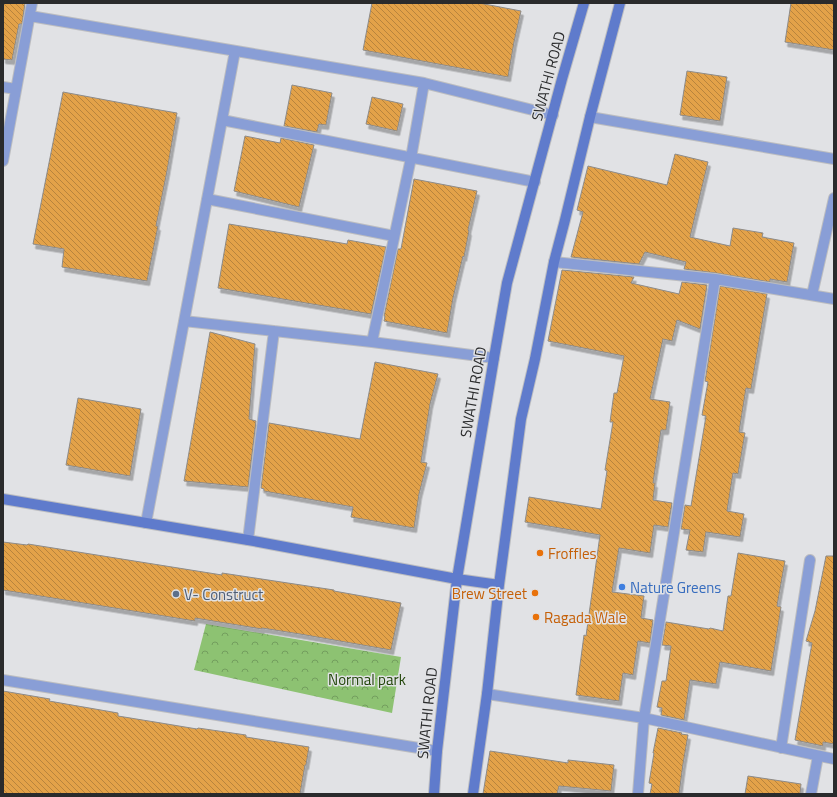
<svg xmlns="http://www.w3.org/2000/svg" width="837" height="797" font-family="'Titillium Web',sans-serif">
<defs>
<pattern id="park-crowns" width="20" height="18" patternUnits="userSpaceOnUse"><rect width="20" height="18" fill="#8dc272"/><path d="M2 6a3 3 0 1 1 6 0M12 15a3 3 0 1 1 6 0" fill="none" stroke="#739e5e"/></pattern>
<pattern id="building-back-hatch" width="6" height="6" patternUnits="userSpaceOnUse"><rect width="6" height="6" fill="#e3a24a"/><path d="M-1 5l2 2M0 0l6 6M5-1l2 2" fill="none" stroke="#b8843e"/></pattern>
<filter id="shadow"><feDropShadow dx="2.5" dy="4.5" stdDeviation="0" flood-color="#0004"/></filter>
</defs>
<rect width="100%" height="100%" fill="#e1e2e5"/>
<path fill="url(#park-crowns)" d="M 206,624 L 401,657 L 392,713 L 194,670 Z"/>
<path fill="url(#building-back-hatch)" stroke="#8d8b89" filter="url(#shadow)" d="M 3,3 L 25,3 L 22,24 L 19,24 L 12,60 L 3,59 Z
M 372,3 L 479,3 L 521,11 L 514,42 L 508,77 L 363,50 Z
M 791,3 L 834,3 L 834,50 L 785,42 Z
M 687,71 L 727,77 L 720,121 L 680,115 Z
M 292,85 L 332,93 L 326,125 L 319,124 L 317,132 L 284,126 Z
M 63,92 L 154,109 L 177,113 L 167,171 L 156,226 L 158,226 L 147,281 L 62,267 L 64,249 L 33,244 Z
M 372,97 L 403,104 L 397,131 L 366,124 Z
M 245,136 L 280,143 L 281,138 L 314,145 L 299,207 L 234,191 Z
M 675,154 L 708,162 L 690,237 L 730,246 L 733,228 L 763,233 L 762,237 L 794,243 L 787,282 L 770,279 L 770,282 L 716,273 L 684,269 L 686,262 L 645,252 L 639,264 L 571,257 L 583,212 L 577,210 L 588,166 L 667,185 Z
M 414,179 L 477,191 L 468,230 L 469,231 L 464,257 L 463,256 L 453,298 L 447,333 L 384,321 L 385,316 L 384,316 L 398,249 L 401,249 Z
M 229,224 L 347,244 L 348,240 L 386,247 L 371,314 L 218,288 Z
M 562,270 L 634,277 L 631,283 L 679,294 L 682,282 L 707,285 L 700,329 L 677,320 L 672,341 L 663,339 L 650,399 L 670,402 L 666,430 L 661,430 L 653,483 L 655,483 L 653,500 L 672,503 L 668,527 L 654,525 L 650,553 L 619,548 L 612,592 L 644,596 L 641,618 L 653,620 L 650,643 L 638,641 L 633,675 L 623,673 L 619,701 L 576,695 L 584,635 L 586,636 L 600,535 L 525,522 L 529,497 L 601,509 L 607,471 L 605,470 L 613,422 L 610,422 L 614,393 L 617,393 L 624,356 L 548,341 Z
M 720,286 L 767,294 L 751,389 L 746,388 L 739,432 L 745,433 L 738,474 L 733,473 L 727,511 L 744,514 L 740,537 L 706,532 L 703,552 L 686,550 L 690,530 L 681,529 L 685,505 L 691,506 L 706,416 L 702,415 L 708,382 L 705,381 Z
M 210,332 L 255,344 L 249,419 L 256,421 L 248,487 L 184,481 Z
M 375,362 L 438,374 L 430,404 L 421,462 L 427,463 L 419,494 L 414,528 L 351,517 L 353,507 L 264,491 L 264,489 L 261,488 L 269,423 L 360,439 Z
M 78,398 L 141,409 L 130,476 L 66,465 Z
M 3,542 L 27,545 L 28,544 L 222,575 L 222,573 L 334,590 L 334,591 L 401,603 L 391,650 L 300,634 L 262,628 L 262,629 L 195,618 L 195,621 L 3,590 Z
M 738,553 L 785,561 L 777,606 L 781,607 L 771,671 L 720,662 L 716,684 L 690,680 L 684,720 L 661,715 L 662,708 L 657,707 L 662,681 L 666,681 L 671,646 L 662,645 L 666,622 L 709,629 L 710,628 L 723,631 L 728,596 L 731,596 Z
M 826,556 L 834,556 L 834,744 L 823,742 L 823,746 L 795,740 L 812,643 L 806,641 L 815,611 Z
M 3,691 L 50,699 L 49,701 L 118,713 L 118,716 L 161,723 L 197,729 L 198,728 L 246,735 L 246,737 L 309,747 L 306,765 L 305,765 L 300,794 L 3,794 Z
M 658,728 L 682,733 L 681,734 L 688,735 L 683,764 L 679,794 L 650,794 L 652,784 L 649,783 L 654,753 L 653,753 Z
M 490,751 L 568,763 L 568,760 L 614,765 L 611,791 L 559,786 L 557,794 L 483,794 Z
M 748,776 L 801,784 L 800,794 L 745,794 Z"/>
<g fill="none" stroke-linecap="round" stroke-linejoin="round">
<g stroke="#bcbdc0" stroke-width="12">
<path id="street" d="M 30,16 L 424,83 L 553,115
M 3,87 L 16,89
M 590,117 L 834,159
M 222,120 L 535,182
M 3,161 L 32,3
M 207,199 L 394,236
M 554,262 L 715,279 L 834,299
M 812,295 L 834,198
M 184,321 L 372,342 L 494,358
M 372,342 L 411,158 L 424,83
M 146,523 L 235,51
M 248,540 L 274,331
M 3,680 L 437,751
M 487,694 L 644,718 L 834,759
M 781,748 L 810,560
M 638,794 L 644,718 L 715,279
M 811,794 L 818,756"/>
</g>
<g stroke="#bcbdc0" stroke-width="12">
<path id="secondary" d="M 3,499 L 248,540 L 457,579 L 499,585
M 434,794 L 437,751 L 457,579 L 494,358 L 507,283 L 562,79 L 584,3
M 473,794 L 487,694 L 499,585 L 521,419 L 535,359 L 554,262 L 565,220 L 590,117 L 620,3"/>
</g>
<use href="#street" stroke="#899ed6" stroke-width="10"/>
<use href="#secondary" stroke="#5f7bcc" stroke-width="10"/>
</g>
<g fill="#e8710a" stroke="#e1e2e5" stroke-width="1.5">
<circle cx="540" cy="553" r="4"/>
<circle cx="535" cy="593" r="4"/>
<circle cx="536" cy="617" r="4"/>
</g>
<circle fill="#3f7fe0" stroke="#e1e2e5" stroke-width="1.5" cx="622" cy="587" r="4"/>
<circle fill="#5c6f8a" stroke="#e1e2e5" stroke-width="1.5" cx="176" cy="594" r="4"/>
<g text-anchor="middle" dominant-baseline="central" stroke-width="3" stroke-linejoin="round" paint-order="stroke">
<g font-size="15" fill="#2a2b2c" stroke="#e1e2e5">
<text transform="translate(548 76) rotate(-75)">SWATHI ROAD</text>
<text transform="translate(473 392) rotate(-80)">SWATHI ROAD</text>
<text transform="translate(427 713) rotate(-84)">SWATHI ROAD</text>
</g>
<g font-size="15" fill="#c56008" stroke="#e1e2e5" text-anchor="start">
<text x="548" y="553">Froffles</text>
<text x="527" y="593" text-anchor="end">Brew Street</text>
<text x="544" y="617">Ragada Wale</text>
</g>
<g font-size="15" fill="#366cbe" stroke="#e1e2e5" text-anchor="start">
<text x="630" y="587">Nature Greens</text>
</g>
<g font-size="15" fill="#4e5e75" stroke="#e1e2e5" text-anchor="start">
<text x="184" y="594">V- Construct</text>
</g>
<g font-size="15" fill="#22460a" stroke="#e1e2e5">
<text x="367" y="679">Normal park</text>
</g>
</g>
<rect width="837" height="797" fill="none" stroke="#2a2b2c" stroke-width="8"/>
</svg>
